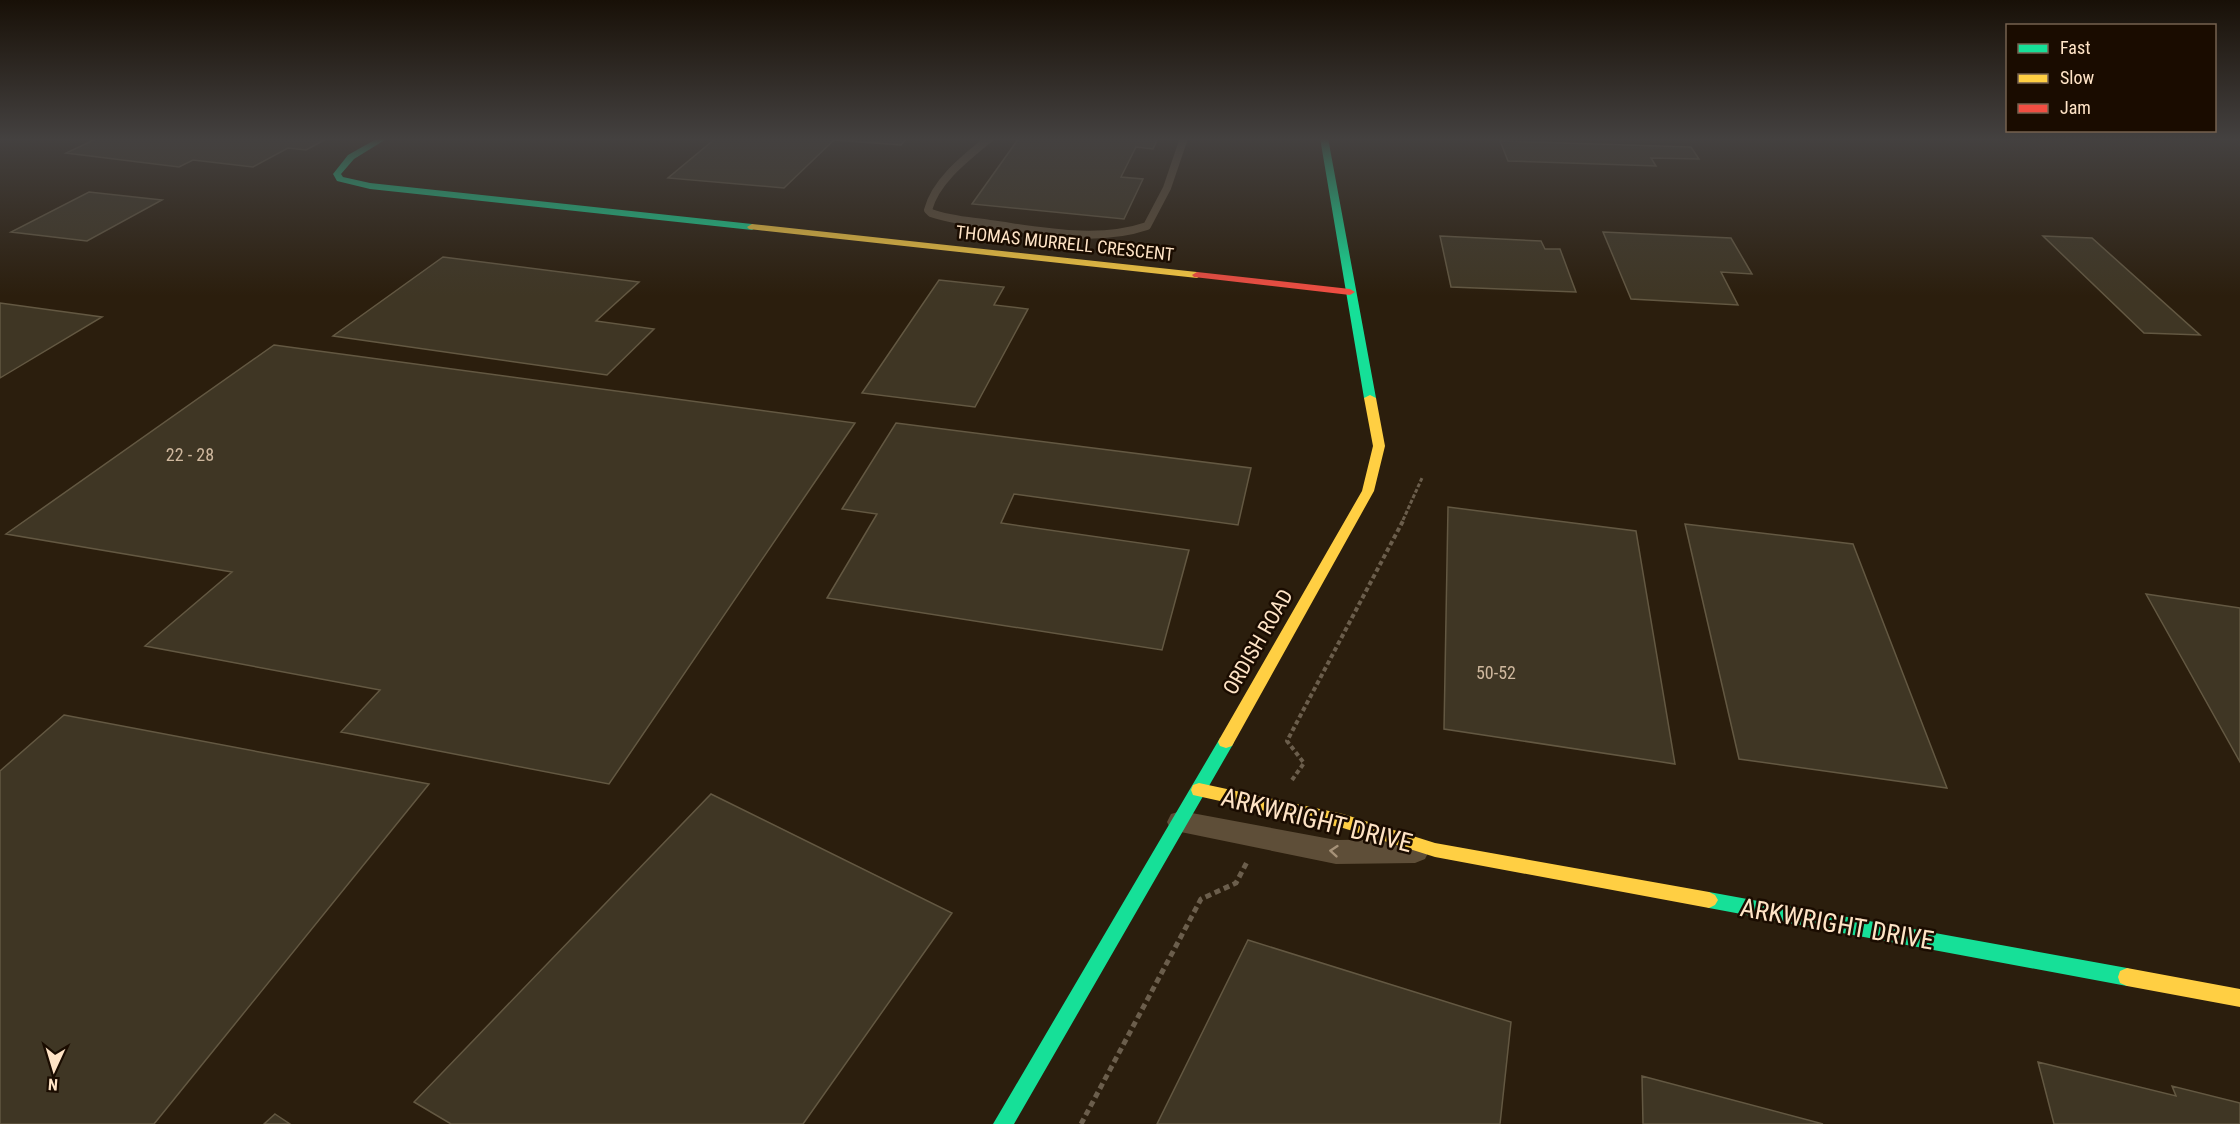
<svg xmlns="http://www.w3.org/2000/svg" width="2240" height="1124" font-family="'Roboto Condensed',sans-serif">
<rect width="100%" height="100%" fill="#2b1e0d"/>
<path fill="#3f3624" stroke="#635842" stroke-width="1.5" d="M 98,138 L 328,138 L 306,150 L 288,148 L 253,167 L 193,160 L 179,167 L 66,153 Z
M 716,138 L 836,138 L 784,188 L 668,178 Z
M 836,138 L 907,138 L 901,145 L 835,140 Z
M 1019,138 L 1158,138 L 1153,149 L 1136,147 L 1121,177 L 1143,179 L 1124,219 L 972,204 Z
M 1500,141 L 1691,147 L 1699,159 L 1651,158 L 1656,166 L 1508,161 Z
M 89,192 L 162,200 L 87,241 L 11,232 Z
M 1603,232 L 1731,238 L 1752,274 L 1721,272 L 1738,305 L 1631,299 Z
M 1440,236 L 1541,241 L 1545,249 L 1560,249 L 1576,292 L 1451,287 Z
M 2043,236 L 2092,238 L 2200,335 L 2144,333 Z
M 443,257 L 639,282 L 596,321 L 654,329 L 607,375 L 333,336 Z
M 939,280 L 1004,287 L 994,305 L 1028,309 L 975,407 L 862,393 Z
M 0,303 L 102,317 L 0,378 Z
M 274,345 L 855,423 L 609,784 L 341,732 L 380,690 L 145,646 L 232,572 L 6,534 Z
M 896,423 L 1251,468 L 1238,525 L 1014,494 L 1001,523 L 1189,550 L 1162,650 L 827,598 L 877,514 L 842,509 Z
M 1448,507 L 1636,531 L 1675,764 L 1444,729 Z
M 1685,524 L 1853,544 L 1947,788 L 1739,759 Z
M 2146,594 L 2240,608 L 2240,762 Z
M 64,715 L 429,784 L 154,1124 L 0,1124 L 0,771 Z
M 711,794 L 952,913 L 803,1124 L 451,1124 L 414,1102 Z
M 1248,940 L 1511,1022 L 1500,1124 L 1157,1124 Z
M 2038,1062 L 2176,1096 L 2172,1086 L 2240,1103 L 2240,1124 L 2054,1124 Z
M 1642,1076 L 1823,1124 L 1643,1124 Z
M 275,1114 L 290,1124 L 264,1124 Z"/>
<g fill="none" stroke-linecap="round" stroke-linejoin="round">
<path stroke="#6b5e4c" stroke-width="3" stroke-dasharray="4 2" stroke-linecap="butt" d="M 1403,520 L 1422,478"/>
<path stroke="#6b5e4c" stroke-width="4" stroke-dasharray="4.5 3" stroke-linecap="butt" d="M 1292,780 L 1304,763 L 1287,741 L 1404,519"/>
<path stroke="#6b5e4c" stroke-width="5" stroke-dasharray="6 4" stroke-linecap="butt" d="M 1081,1124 L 1201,899 L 1236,883 L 1248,860"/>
<path stroke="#5e4e38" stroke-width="8" d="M 990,138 C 967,157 936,180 928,210 L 931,213 C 950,220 970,221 990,224 C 1042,231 1097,243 1147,226 L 1167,188 L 1184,138"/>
<path fill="#5e4e38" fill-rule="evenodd" d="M 1181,811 L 1336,840 L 1415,839 L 1425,843 L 1429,851 L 1425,859 L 1415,863 L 1336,864 L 1171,830 L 1167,822 L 1171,814 Z"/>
<path fill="#16e098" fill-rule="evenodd" d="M 378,138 L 388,138 L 354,159 L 341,174 L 343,177 L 370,183 L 752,224 L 757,227 L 752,230 L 370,189 L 337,181 L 333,174 L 348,155 Z
M 1320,138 L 1328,138 L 1376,398 L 1370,401 L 1364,398 Z
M 1226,736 L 1232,738 L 1234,742 L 1232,746 L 1014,1124 L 993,1124 L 1220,738 Z
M 1709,892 L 2127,968 L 2134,971 L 2136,977 L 2134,983 L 2127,986 L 1709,908 L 1703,905 L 1700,900 L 1703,895 Z"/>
<path fill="#ffcf43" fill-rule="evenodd" d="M 752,224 L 1197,272 L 1202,275 L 1197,278 L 749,229 L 747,227 Z
M 1370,395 L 1376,398 L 1385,446 L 1374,491 L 1232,746 L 1226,748 L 1220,746 L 1218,742 L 1220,738 L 1362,491 L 1373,446 L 1364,398 Z
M 1199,783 L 1343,814 L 1435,843 L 1709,892 L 1715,895 L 1718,900 L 1715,905 L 1709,908 L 1435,857 L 1343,828 L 1193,795 L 1191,790 L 1193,785 Z
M 2127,968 L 2240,989 L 2240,1007 L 2127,986 L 2120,983 L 2118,977 L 2120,971 Z"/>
<path fill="#f24e42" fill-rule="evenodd" d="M 1197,272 L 1350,289 L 1355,292 L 1350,295 L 1194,277 L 1192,275 Z"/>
</g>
<defs><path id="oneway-chevron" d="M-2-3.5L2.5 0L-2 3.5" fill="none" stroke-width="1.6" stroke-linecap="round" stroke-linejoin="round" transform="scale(1.5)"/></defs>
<use stroke="#a69278" href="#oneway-chevron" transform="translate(1334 851) rotate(-175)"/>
<linearGradient id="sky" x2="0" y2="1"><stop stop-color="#181007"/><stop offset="0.47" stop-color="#444140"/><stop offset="1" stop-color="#444140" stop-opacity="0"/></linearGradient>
<rect width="2240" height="296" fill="url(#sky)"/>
<g text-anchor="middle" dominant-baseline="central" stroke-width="5" stroke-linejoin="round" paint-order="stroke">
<g font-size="18" fill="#ffe4c6" stroke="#1a0c00">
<text transform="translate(1065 243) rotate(6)">THOMAS MURRELL CRESCENT</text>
</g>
<g font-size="18" fill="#cfb89e">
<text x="190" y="454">22 - 28</text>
<text x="1496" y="672">50-52</text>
</g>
<g font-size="21" fill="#ffe4c6" stroke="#1a0c00">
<text transform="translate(1258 642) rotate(-60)">ORDISH ROAD</text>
</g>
<g font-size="26" fill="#ffe4c6" stroke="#1a0c00">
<text transform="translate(1317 820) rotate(14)">ARKWRIGHT DRIVE</text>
<text transform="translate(1837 924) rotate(10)">ARKWRIGHT DRIVE</text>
</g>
</g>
<rect x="2006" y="24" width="210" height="108" fill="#1a0c00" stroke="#76624f" stroke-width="1.5"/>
<rect x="2018" y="44" width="30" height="9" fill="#16e098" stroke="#76624f" stroke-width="1.5"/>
<text x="2060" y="54" font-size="18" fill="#ffe4c6">Fast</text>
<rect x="2018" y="74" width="30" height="9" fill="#ffcf43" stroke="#76624f" stroke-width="1.5"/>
<text x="2060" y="84" font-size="18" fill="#ffe4c6">Slow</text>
<rect x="2018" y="104" width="30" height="9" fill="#f24e42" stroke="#76624f" stroke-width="1.5"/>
<text x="2060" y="114" font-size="18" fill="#ffe4c6">Jam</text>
<g transform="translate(54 1070) rotate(184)" stroke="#1a0c00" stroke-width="4.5" paint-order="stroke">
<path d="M0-4.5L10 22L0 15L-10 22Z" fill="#ffe4c6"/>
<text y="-9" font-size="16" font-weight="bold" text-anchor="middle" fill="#ffe4c6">N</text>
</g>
</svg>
